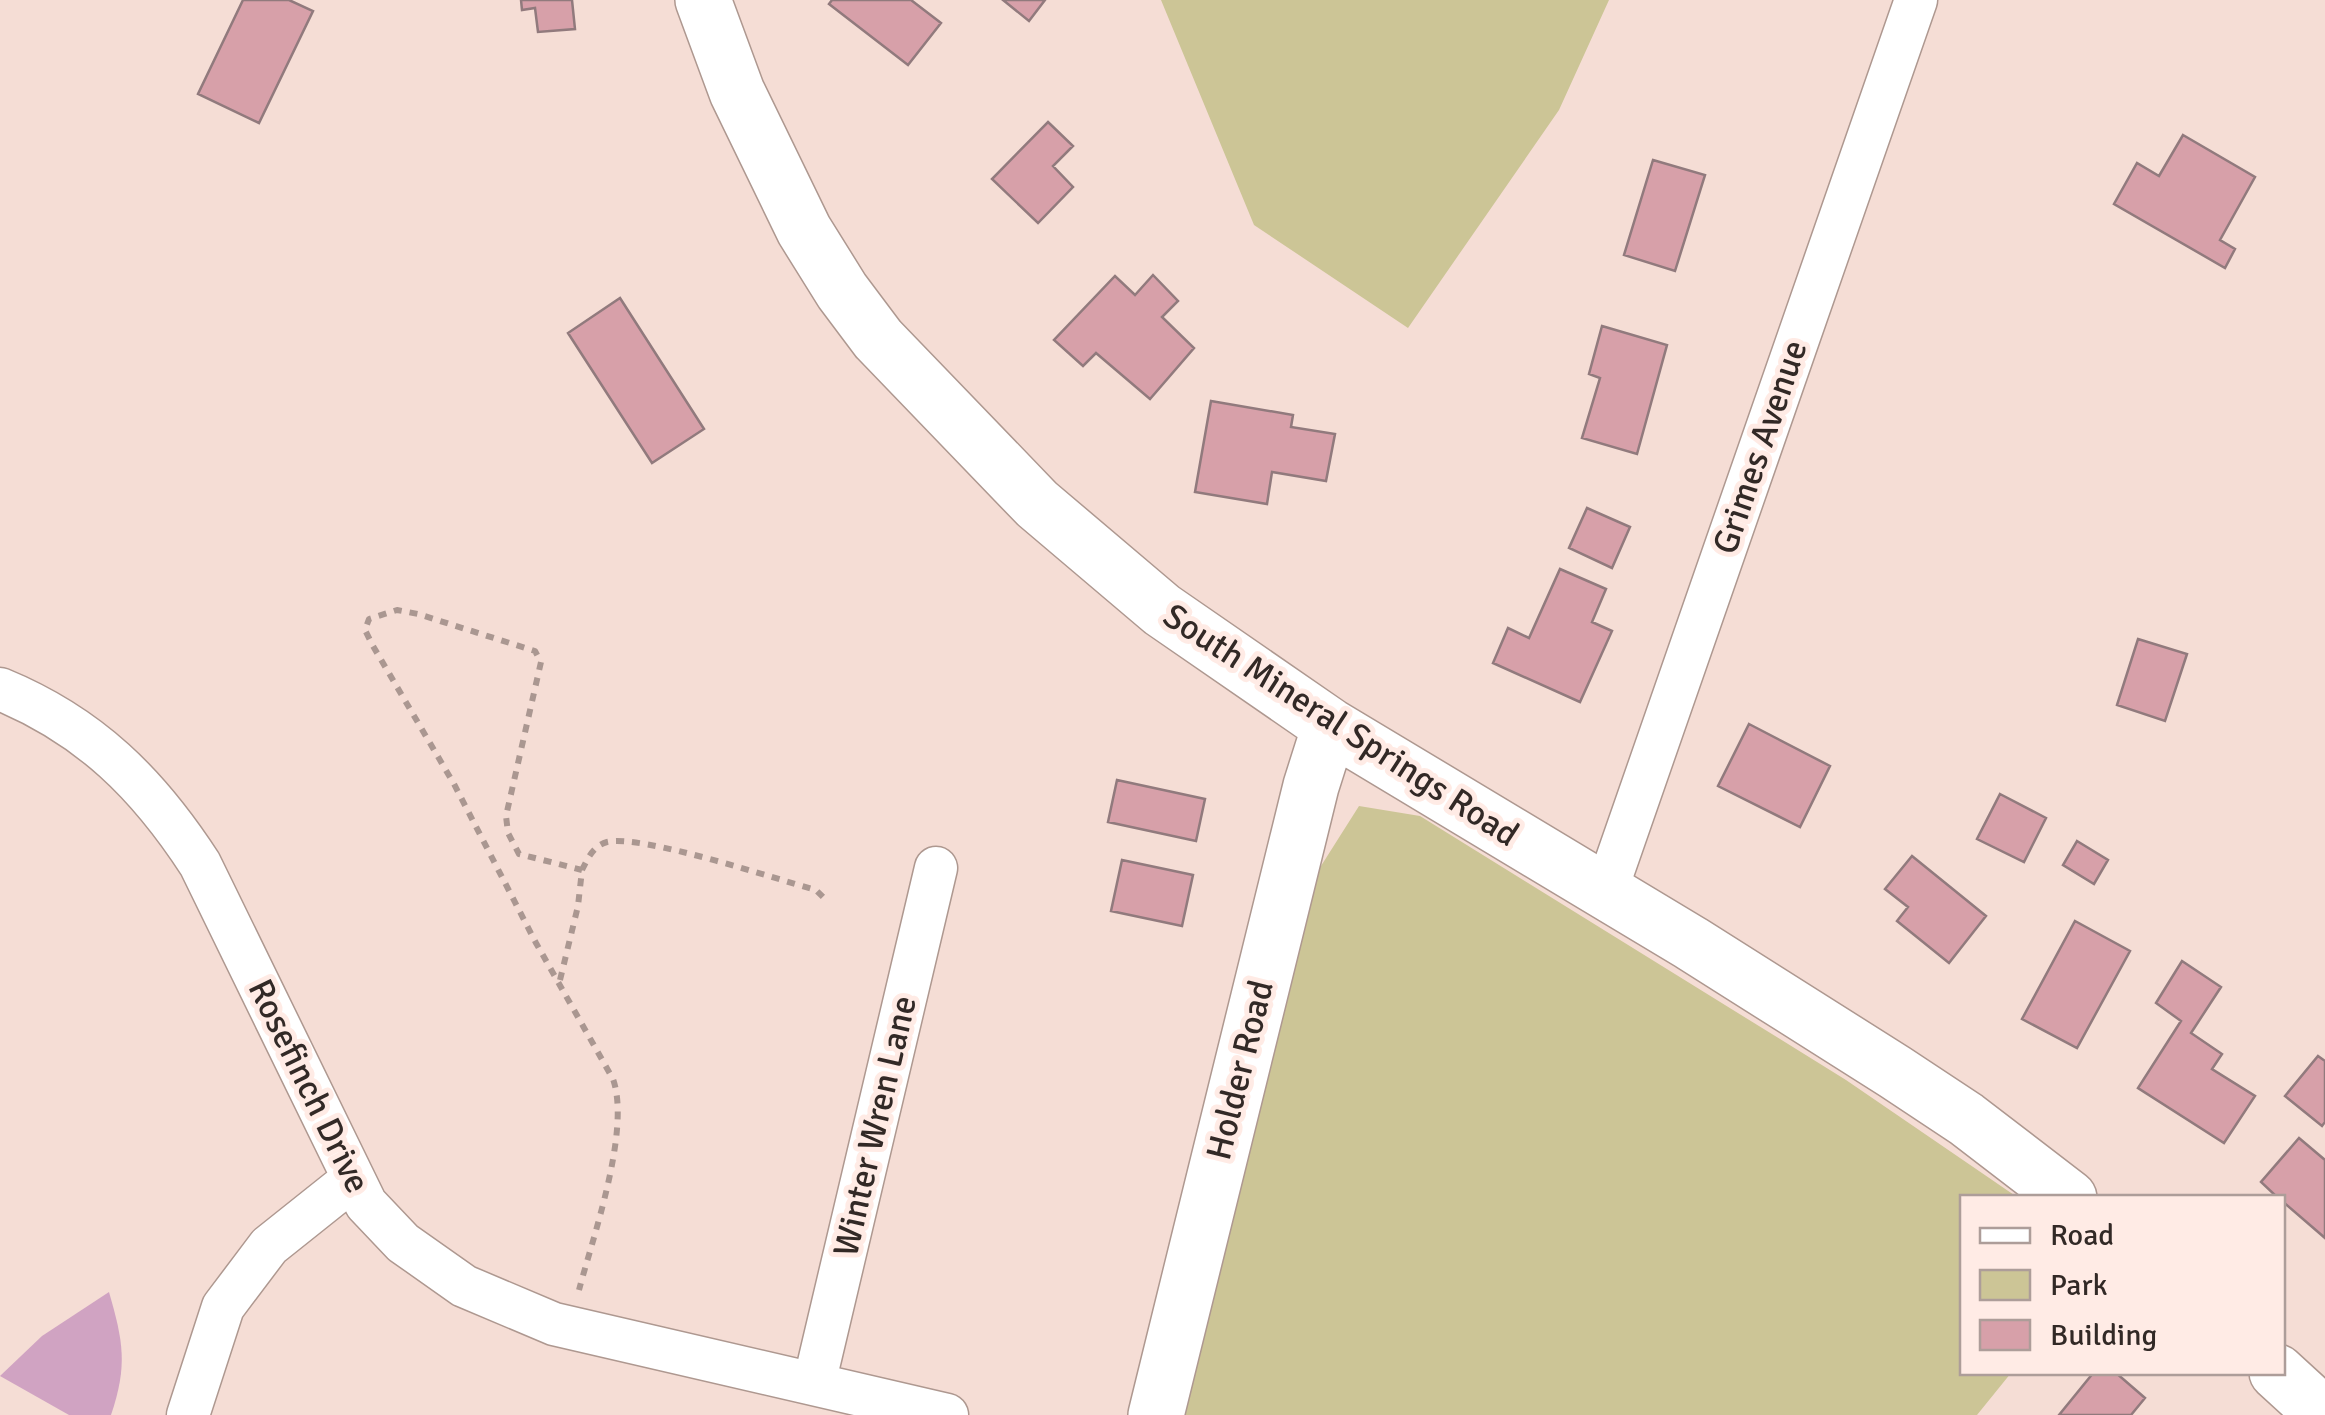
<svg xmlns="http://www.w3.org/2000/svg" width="2325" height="1415" font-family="Signika,sans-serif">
<rect width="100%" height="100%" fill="#f5ddd5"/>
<path fill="#ccc596" d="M 1161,0 L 1609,0 L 1559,110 L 1408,328 L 1254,225 Z
M 1359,806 L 1420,816 L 1846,1080 L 2017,1197 L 1962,1198 L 1962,1372 L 2011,1373 L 1977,1415 L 1182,1415 L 1314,877 Z"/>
<path fill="#d0a3c2" d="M 109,1292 C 123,1341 128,1365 111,1415 L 69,1415 L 0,1376 L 42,1336 Z"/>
<path fill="#d7a0a9" stroke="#917a7d" stroke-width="2.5" d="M 243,0 L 289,0 L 313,11 L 259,123 L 198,94 Z
M 521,0 L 572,0 L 575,29 L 538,32 L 535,8 L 522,10 Z
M 832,0 L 911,0 L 941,23 L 908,65 L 829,4 Z
M 1003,0 L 1045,0 L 1029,21 Z
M 1048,122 L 1073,146 L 1053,166 L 1073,187 L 1038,223 L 992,179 Z
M 2183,135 L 2255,177 L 2220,240 L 2235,249 L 2225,268 L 2114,204 L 2137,163 L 2159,176 Z
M 1653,160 L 1705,175 L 1675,271 L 1624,255 Z
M 1153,275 L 1178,301 L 1162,317 L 1194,348 L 1150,399 L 1096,353 L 1083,366 L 1054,340 L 1115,276 L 1135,295 Z
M 620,298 L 704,429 L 652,463 L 568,333 Z
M 1602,326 L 1667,345 L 1637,454 L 1582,438 L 1600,378 L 1589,374 Z
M 1211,401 L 1293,415 L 1291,427 L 1335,434 L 1326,481 L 1272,472 L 1267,504 L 1195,492 Z
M 1587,508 L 1630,527 L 1612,568 L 1569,548 Z
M 1560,569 L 1606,589 L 1592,622 L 1612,631 L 1580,702 L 1493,663 L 1508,628 L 1529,638 Z
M 2138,639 L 2187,654 L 2165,721 L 2117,705 Z
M 1749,724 L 1830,766 L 1800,827 L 1718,786 Z
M 1117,780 L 1205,799 L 1196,841 L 1108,822 Z
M 2000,794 L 2046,818 L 2024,862 L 1977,839 Z
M 2077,841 L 2108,860 L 2094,884 L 2063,865 Z
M 1912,856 L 1986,916 L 1949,963 L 1897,921 L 1908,907 L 1885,889 Z
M 1122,860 L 1193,875 L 1182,926 L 1111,911 Z
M 2075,921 L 2130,951 L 2077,1048 L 2022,1019 Z
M 2182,961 L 2221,987 L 2191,1033 L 2222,1054 L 2212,1069 L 2255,1096 L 2224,1143 L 2138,1088 L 2181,1021 L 2156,1003 Z
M 2318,1056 L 2325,1061 L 2325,1122 L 2322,1126 L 2285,1096 Z
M 2299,1138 L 2325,1160 L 2325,1238 L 2282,1201 L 2282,1198 L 2278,1198 L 2261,1182 Z
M 2094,1372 L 2115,1372 L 2145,1398 L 2131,1415 L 2059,1415 Z"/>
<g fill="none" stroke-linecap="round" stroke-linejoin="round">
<g stroke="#ae9890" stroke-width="45">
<path id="street" d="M 0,689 C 90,726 148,784 200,864 L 366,1204 L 403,1243 L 464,1286 L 554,1324 L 947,1415
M 1605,894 L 1916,0
M 814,1384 L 936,868
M 188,1415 L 223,1307 L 269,1246 L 353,1179"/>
</g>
<g stroke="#ae9890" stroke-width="58">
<path id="secondary" d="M 703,0 L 737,92 L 804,230 L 842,291 L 878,339 L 1037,504 L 1162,610 L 1330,726 L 1691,943 L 1895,1072 L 1966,1119 L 2069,1198
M 2277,1372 L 2324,1415
M 1156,1415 L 1311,786 L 1330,726"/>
</g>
<path stroke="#aa9791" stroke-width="6" stroke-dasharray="8 8" stroke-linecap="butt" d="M 582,870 C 588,858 593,846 607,842 C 641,834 776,879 816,890 L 823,897
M 560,980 L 578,906 L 582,870 L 519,854 L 508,833 L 506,816 L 541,662 L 535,651 L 418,614 L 397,610 L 369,619 L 365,630 L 373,646 L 454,784 L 536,943 L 613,1079 C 631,1130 593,1237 579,1290"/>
<use href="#street" stroke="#fff" stroke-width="42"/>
<use href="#secondary" stroke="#fff" stroke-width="55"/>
</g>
<g text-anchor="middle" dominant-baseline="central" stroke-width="10" stroke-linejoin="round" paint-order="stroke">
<g font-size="35" fill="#322926" stroke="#ffebe5">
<text transform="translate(1760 447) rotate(-71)">Grimes Avenue</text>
<text transform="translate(1341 725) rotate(33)">South Mineral Springs Road</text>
<text transform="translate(1240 1070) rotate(-76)">Holder Road</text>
<text transform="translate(309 1086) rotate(64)">Rosefinch Drive</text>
<text transform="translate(875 1126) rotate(-77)">Winter Wren Lane</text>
</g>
</g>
<rect x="1960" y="1195" width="325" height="180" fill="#ffebe5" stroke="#ad9d99" stroke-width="2.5"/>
<rect x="1980" y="1228" width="50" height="15" fill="#ffffff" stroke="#ad9d99" stroke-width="2.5"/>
<text x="2050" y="1245" font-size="30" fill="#322926">Road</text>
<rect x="1980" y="1270" width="50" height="30" fill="#ccc596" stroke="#ad9d99" stroke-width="2.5"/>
<text x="2050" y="1295" font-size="30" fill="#322926">Park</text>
<rect x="1980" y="1320" width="50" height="30" fill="#d7a0a9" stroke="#ad9d99" stroke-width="2.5"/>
<text x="2050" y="1345" font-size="30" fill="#322926">Building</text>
</svg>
